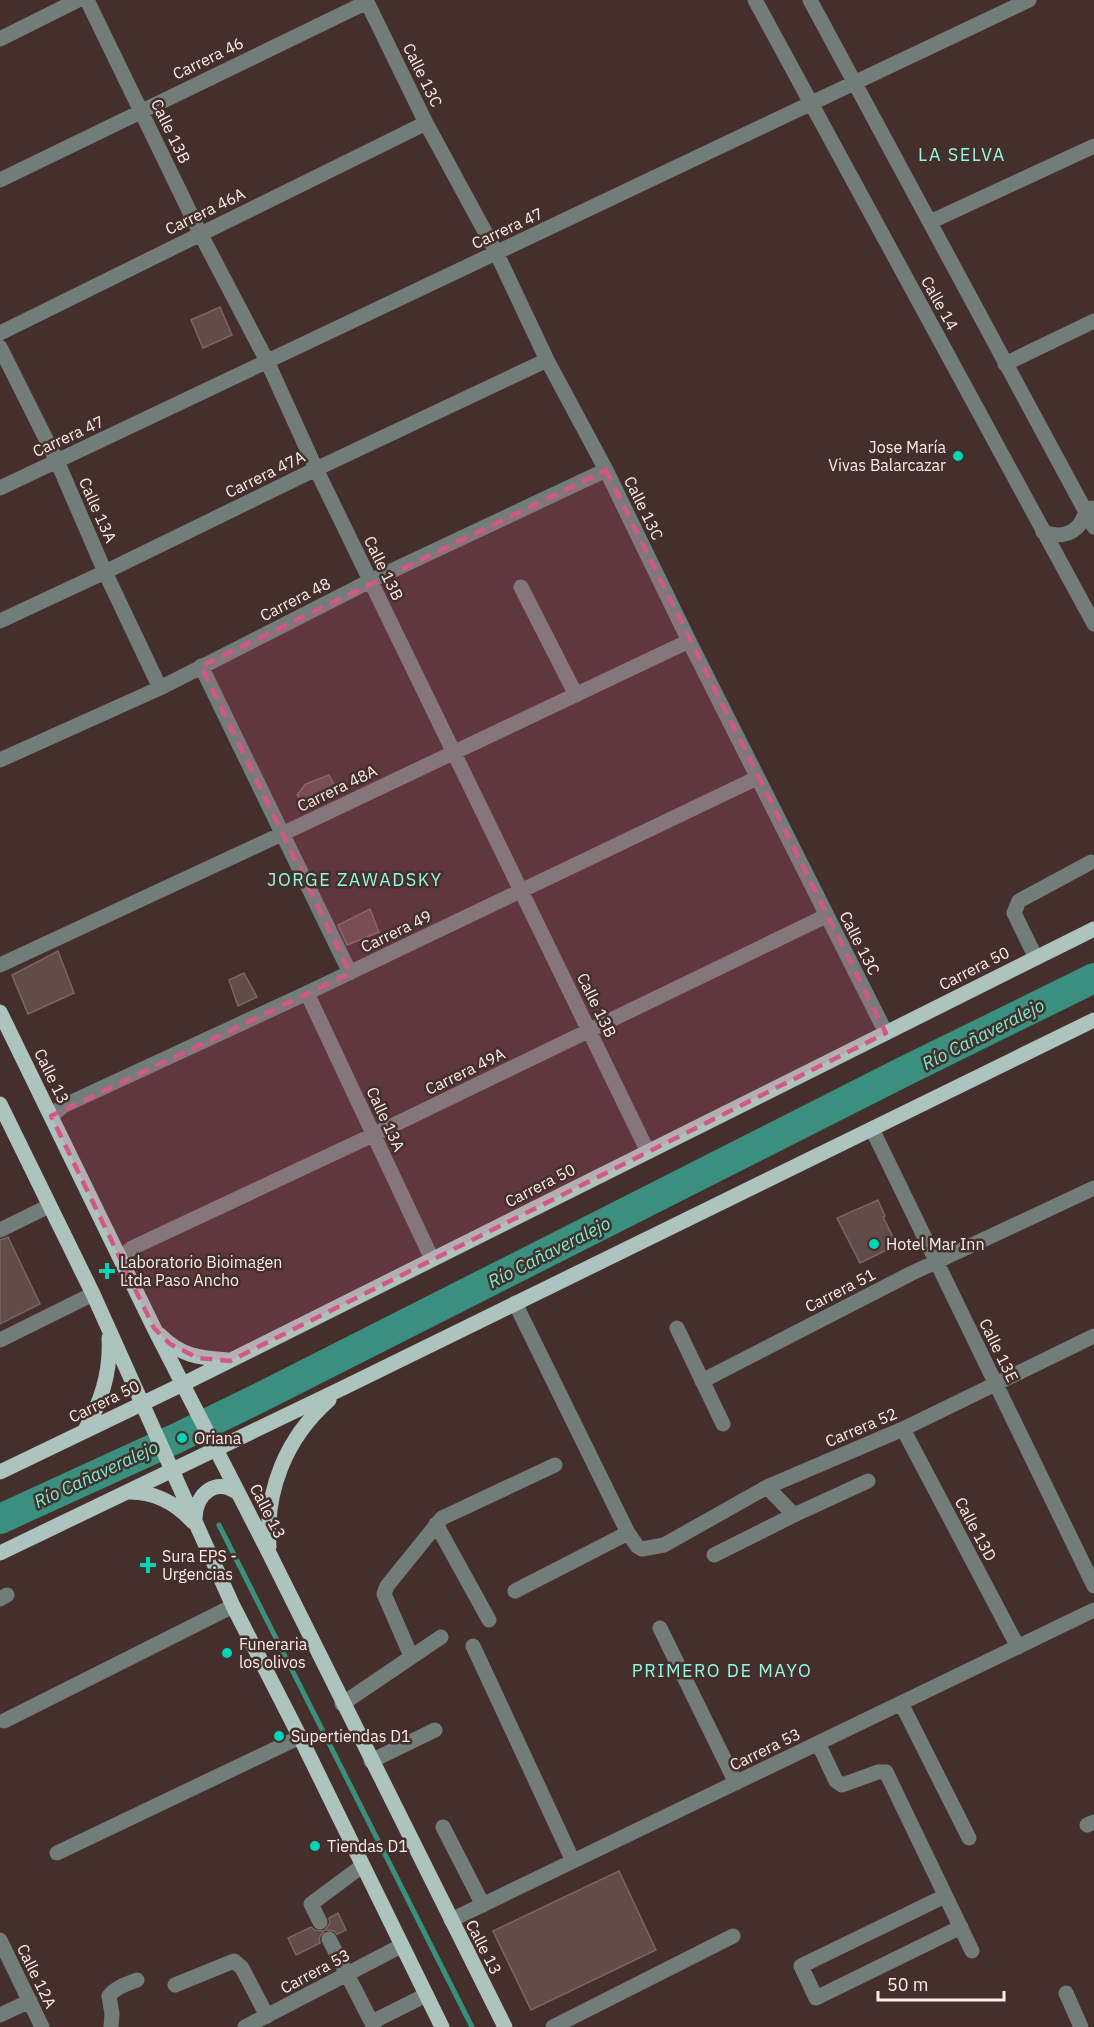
<svg xmlns="http://www.w3.org/2000/svg" width="1094" height="2027" font-family="'IBM Plex Sans',sans-serif">
<rect width="100%" height="100%" fill="#442f2c"/>
<g fill="none" stroke-linecap="round" stroke-linejoin="round">
<path stroke="#3a8f7e" stroke-width="5" d="M 219,1525 L 472,2027"/>
<path stroke="#3a8f7e" stroke-width="30" d="M 0,1519 L 177,1438 L 257,1399 L 905,1071 L 1094,978"/>
</g>
<path fill="#624b48" stroke="#7d6561" stroke-width="1.5" d="M 220,307 L 232,335 L 203,348 L 191,320 Z
M 329,775 L 339,794 L 308,808 L 297,795 L 306,784 Z
M 370,909 L 379,932 L 347,945 L 338,925 Z
M 58,951 L 74,993 L 28,1014 L 12,975 Z
M 244,973 L 257,997 L 238,1006 L 229,980 Z
M 878,1200 L 885,1216 L 883,1217 L 897,1245 L 860,1263 L 837,1218 Z
M 8,1237 L 40,1304 L 0,1324 L 0,1240 Z
M 619,1871 L 656,1950 L 531,2010 L 493,1931 Z
M 338,1913 L 346,1930 L 337,1934 L 334,1931 L 325,1930 L 330,1923 L 329,1918 Z
M 311,1927 L 315,1930 L 324,1931 L 319,1938 L 320,1943 L 296,1955 L 288,1938 Z"/>
<g fill="none" stroke-linecap="round" stroke-linejoin="round">
<path stroke="#727d7a" stroke-width="15" d="M 87,0 L 200,233 L 267,361 L 316,469 L 648,1152
M 366,0 L 426,123 L 496,252 L 547,360 L 606,470 L 689,641 L 886,1033
M 755,0 L 1094,624
M 810,0 L 1094,527
M 0,39 L 78,0
M 0,180 L 367,2
M 930,222 L 1094,146
M 0,333 L 426,123
M 0,347 L 57,461 L 105,572 L 160,688
M 1005,364 L 1094,321
M 0,488 L 1029,0
M 1043,532 C 1057,537 1071,536 1080,524 C 1085,517 1084,512 1091,508
M 521,587 L 576,695
M 0,621 L 105,572 L 316,469 L 547,360
M 201,666 L 350,973
M 0,760 L 160,688 L 370,581 L 606,470
M 1036,958 L 1014,913 L 1019,901 L 1091,862
M 0,965 L 282,834 L 689,641
M 307,993 L 432,1259
M 51,1116 L 63,1106 L 307,993 L 757,778
M 872,1129 L 1094,1586
M 0,1230 L 49,1206
M 120,1258 L 132,1248 L 373,1135 L 826,916
M 515,1303 L 628,1533 L 637,1546 L 642,1549 L 664,1545 L 767,1487 L 903,1429 L 1094,1336
M 677,1328 L 723,1424
M 0,1340 L 93,1294
M 702,1381 L 910,1274 L 1094,1188
M 903,1429 L 1018,1647
M 794,1515 L 868,1481
M 436,1524 L 489,1620
M 714,1555 L 794,1515 L 767,1487
M 515,1591 L 628,1533
M 0,1599 L 7,1595
M 660,1628 L 736,1783
M 473,1646 L 573,1861
M 411,1656 L 384,1594 L 387,1586 L 442,1518 L 555,1465
M 901,1703 L 969,1838
M 342,1704 L 441,1637
M 4,1721 L 233,1606
M 818,1743 L 836,1781 L 842,1785 L 878,1772 L 886,1772 L 972,1951
M 371,1761 L 435,1730
M 1087,1825 L 1094,1822
M 443,1827 L 483,1905
M 57,1853 L 300,1737
M 945,1896 L 801,1966 L 816,1998 L 961,1927
M 451,1920 L 1094,1610
M 320,1922 L 311,1904 L 362,1866
M 329,1939 L 374,2027
M 0,1940 L 42,2027
M 175,1985 L 234,1961 L 242,1968 L 267,2016
M 1066,1993 L 1081,2027
M 0,2015 L 30,2001
M 372,2022 L 426,1995
M 111,2027 L 112,2014 L 109,1996 C 116,1987 127,1984 137,1980
M 245,2027 L 401,1946
M 553,2027 L 733,1936"/>
<path stroke="#adc4be" stroke-width="15" d="M 0,1012 L 154,1328 L 269,1553 L 505,2027
M 0,1104 L 93,1294 L 233,1606 L 300,1737 L 442,2027
M 160,1335 C 181,1356 199,1358 228,1360
M 85,1430 C 102,1401 111,1372 109,1338
M 0,1472 L 183,1384 L 1094,929
M 127,1492 C 153,1491 176,1503 193,1522
M 195,1518 C 196,1493 217,1476 239,1494
M 269,1547 C 265,1490 286,1438 329,1400
M 0,1553 L 345,1387 L 1094,1020"/>
</g>
<path fill="#d35886" fill-opacity="0.2" stroke="#d35886" stroke-width="4.5" stroke-dasharray="12 8" stroke-linejoin="round" d="M 606,470 L 886,1033 L 230,1361 L 198,1358 L 170,1344 L 154,1328 L 51,1116 L 350,973 L 201,666 Z"/>
<g fill="#00d5b7" stroke="#442f2c" stroke-width="2">
<circle cx="958" cy="456" r="6"/>
<circle cx="874" cy="1244" r="6"/>
<path d="M104 1262h6v6h6v6h-6v6h-6v-6h-6v-6h6z"/>
<circle cx="182" cy="1438" r="6"/>
<path d="M145 1556h6v6h6v6h-6v6h-6v-6h-6v-6h6z"/>
<circle cx="227" cy="1653" r="6"/>
<circle cx="279" cy="1736" r="6"/>
<circle cx="315" cy="1846" r="6"/>
</g>
<g text-anchor="middle" dominant-baseline="central" stroke-width="5" stroke-linejoin="round" paint-order="stroke">
<g font-size="16" fill="#fcedeb" stroke="#442f2c">
<text transform="translate(208 58) rotate(-26)">Carrera 46</text>
<text transform="translate(423 75) rotate(64)">Calle 13C</text>
<text transform="translate(171 131) rotate(64)">Calle 13B</text>
<text transform="translate(205 211) rotate(-26)">Carrera 46A</text>
<text transform="translate(507 228) rotate(-25)">Carrera 47</text>
<text transform="translate(940 303) rotate(61)">Calle 14</text>
<text transform="translate(68 436) rotate(-25)">Carrera 47</text>
<text transform="translate(265 474) rotate(-26)">Carrera 47A</text>
<text transform="translate(644 508) rotate(64)">Calle 13C</text>
<text transform="translate(98 510) rotate(66)">Calle 13A</text>
<text transform="translate(384 568) rotate(64)">Calle 13B</text>
<text transform="translate(295 599) rotate(-27)">Carrera 48</text>
<text transform="translate(337 788) rotate(-26)">Carrera 48A</text>
<text transform="translate(396 931) rotate(-26)">Carrera 49</text>
<text transform="translate(860 943) rotate(63)">Calle 13C</text>
<text transform="translate(974 968) rotate(-27)">Carrera 50</text>
<text transform="translate(597 1005) rotate(64)">Calle 13B</text>
<text transform="translate(465 1071) rotate(-26)">Carrera 49A</text>
<text transform="translate(52 1076) rotate(64)">Calle 13</text>
<text transform="translate(386 1119) rotate(65)">Calle 13A</text>
<text transform="translate(540 1185) rotate(-27)">Carrera 50</text>
<text transform="translate(840 1290) rotate(-27)">Carrera 51</text>
<text transform="translate(999 1350) rotate(64)">Calle 13E</text>
<text transform="translate(104 1401) rotate(-26)">Carrera 50</text>
<text transform="translate(861 1427) rotate(-23)">Carrera 52</text>
<text transform="translate(268 1511) rotate(63)">Calle 13</text>
<text transform="translate(976 1529) rotate(62)">Calle 13D</text>
<text transform="translate(765 1749) rotate(-26)">Carrera 53</text>
<text transform="translate(484 1947) rotate(63)">Calle 13</text>
<text transform="translate(315 1971) rotate(-28)">Carrera 53</text>
<text transform="translate(37 1976) rotate(64)">Calle 12A</text>
</g>
<g font-size="16" fill="#fcedeb" stroke="#442f2c" text-anchor="start">
<text x="946" y="447" text-anchor="end">Jose María<tspan x="946" dy="18">Vivas Balarcazar</tspan></text>
<text x="886" y="1244">Hotel Mar Inn</text>
<text x="120" y="1262">Laboratorio Bioimagen<tspan x="120" dy="18">Ltda Paso Ancho</tspan></text>
<text x="194" y="1438">Oriana</text>
<text x="162" y="1556">Sura EPS -<tspan x="162" dy="18">Urgencias</tspan></text>
<text x="239" y="1644">Funeraria<tspan x="239" dy="18">los olivos</tspan></text>
<text x="291" y="1736">Supertiendas D1</text>
<text x="327" y="1846">Tiendas D1</text>
</g>
<g font-size="18" letter-spacing="1.5" fill="#93f7e1" stroke="#442f2c">
<text x="962" y="154">LA SELVA</text>
<text x="355" y="879">JORGE ZAWADSKY</text>
<text x="722" y="1670">PRIMERO DE MAYO</text>
</g>
<g font-size="18" font-style="italic" fill="#76f0d6" stroke="#442f2c">
<text transform="translate(983 1034) rotate(-27)">Río Cañaveralejo</text>
<text transform="translate(549 1252) rotate(-27)">Río Cañaveralejo</text>
<text transform="translate(96 1474) rotate(-25)">Río Cañaveralejo</text>
</g>
</g>
<path d="M878 1991v9h126v-9" fill="none" stroke="#fcedeb" stroke-width="3"/>
<text x="887" y="1991" font-size="18" fill="#fcedeb" stroke="#442f2c" stroke-width="4.5" paint-order="stroke">50 m</text>
</svg>
